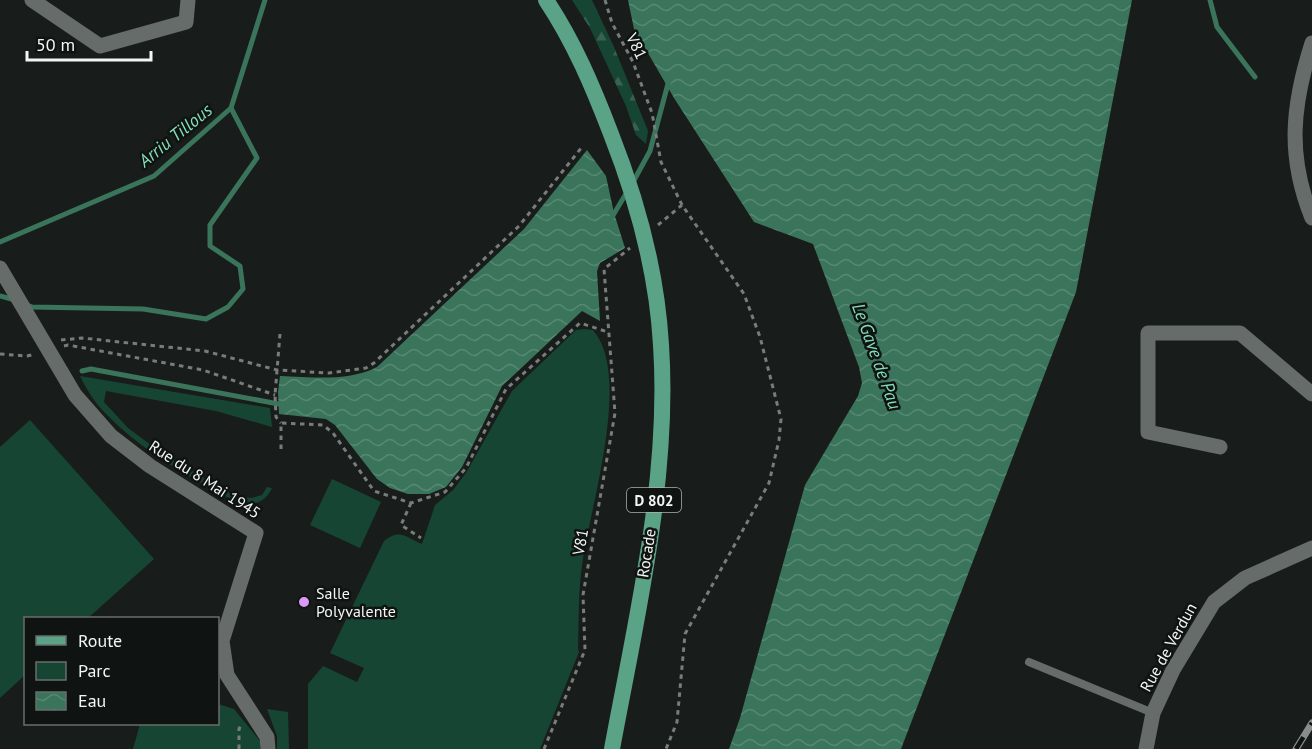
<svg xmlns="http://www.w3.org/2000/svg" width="1312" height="749" font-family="'PT Sans',sans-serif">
<defs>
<pattern id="forest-firs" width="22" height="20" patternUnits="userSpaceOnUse" patternTransform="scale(1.5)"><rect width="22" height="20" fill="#164633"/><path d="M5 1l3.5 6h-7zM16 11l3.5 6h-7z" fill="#386151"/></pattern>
<pattern id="water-waves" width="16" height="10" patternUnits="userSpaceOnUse" patternTransform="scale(1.5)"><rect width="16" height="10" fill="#3a745b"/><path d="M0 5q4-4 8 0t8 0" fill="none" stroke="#578873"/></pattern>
</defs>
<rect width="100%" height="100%" fill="#181d1b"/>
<path fill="#164633" d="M 585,329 L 593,330 C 633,376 589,509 582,566 C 578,593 579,622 578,649 L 579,652 L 540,749 L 308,749 L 308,684 L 323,666 L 357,682 L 364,668 L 330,653 L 384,541 C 400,528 406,537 422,544 L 435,505 L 453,490 L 466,473 L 512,391 L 576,330 Z
M 80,376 L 270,408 L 272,427 L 216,411 L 106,391 L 104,402 L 128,428 L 163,454 L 233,495 L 251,498 L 262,495 L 267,487 L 272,488 C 267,499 258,505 246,504 C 234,503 223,494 212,489 C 174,468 137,446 106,414 C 95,403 87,390 80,376 Z
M 30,420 L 154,559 L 88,618 L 26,618 L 25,675 L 0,698 L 0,447 Z
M 332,479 L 381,502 L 360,548 L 310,525 Z
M 218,704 L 234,709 L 260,741 L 260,749 L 133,749 L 140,724 L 218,724 Z
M 267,709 L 288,712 L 289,749 L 277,749 L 277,736 Z"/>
<path fill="url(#forest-firs)" d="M 572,0 L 592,0 L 614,47 L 648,131 L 646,144 L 636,135 L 626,106 L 590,28 Z"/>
<path fill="url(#water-waves)" d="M 628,0 L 1132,0 L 1076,292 L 901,749 L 729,749 L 740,718 L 805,485 L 858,396 L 862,383 L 859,367 L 813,244 L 754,222 L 674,98 L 634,29 Z
M 587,150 L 606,176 L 614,213 L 625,248 L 600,263 L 597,271 L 600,321 L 582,311 L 502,386 L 462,467 L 446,487 L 429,494 L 408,494 L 390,488 L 377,479 L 335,425 L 326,419 L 279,414 L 278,392 L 280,376 C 312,377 348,382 377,367 L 524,229 Z"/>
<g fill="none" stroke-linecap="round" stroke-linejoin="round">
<path stroke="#3a745b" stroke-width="5" d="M 1210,0 L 1217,27 L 1255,77
M 632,184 L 650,151 L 669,80
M 612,217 L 627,192
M 0,242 L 154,176 L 231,108 L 265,0
M 0,296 L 15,300
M 27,305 L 32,307 L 143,309 L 206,319 L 228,307 L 243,289 L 240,266 L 210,246 L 210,225 L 257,158 L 231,108
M 82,371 L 91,369 L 284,405"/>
<path stroke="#787d7b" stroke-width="3" stroke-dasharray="4.5 4.5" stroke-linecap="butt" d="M 605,0 L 612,23 L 633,62 L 652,113 L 661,162 L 682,205 L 744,294 L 760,337 L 781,419 L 779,440 L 769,483 L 685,634 L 677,722 L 666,749
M 658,225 L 682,205
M 280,334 L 275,395 L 276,417 L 281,423
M 61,340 L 82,338 L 205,351 L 277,370 L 329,373 L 366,368 L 374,363 L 519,226 L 582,147
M 64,346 L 68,345 L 203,370 L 275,395
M 0,354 L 27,356 L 35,354
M 281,449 L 281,423 L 323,425 L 333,433 L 374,491 L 411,503 L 445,492 L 466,468 L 506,389 L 580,323 L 608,332
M 411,503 L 401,525 L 421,538
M 239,749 L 239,729 L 241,725
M 544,749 L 585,650 L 583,595 L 615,413 L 604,269 L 630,248"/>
<path stroke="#666c69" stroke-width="8" d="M 1029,662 L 1153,713"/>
<path stroke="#666c69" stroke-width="15" d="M 32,0 L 100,46 L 186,22 L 188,0
M 1312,43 C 1292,106 1287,156 1312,218
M 0,268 L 75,395 L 111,436 L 150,466 L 256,533 L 222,641 L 227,675 L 267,737 L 268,749
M 1220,447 L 1148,432 L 1148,333 L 1240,333 L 1312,394
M 1146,749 L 1153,713 L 1173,670 L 1214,602 L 1245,578 L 1312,548"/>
<path stroke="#5ba386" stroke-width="16" d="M 546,0 C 574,42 593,87 611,134 C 637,200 657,274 661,345 C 670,478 636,619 612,749"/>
<g stroke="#898e8c" stroke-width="7">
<path id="rail" d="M 1296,749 L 1312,723"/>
</g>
<use href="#rail" stroke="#0f1412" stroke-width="4.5" stroke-dasharray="14" stroke-linecap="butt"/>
</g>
<circle fill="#d99af7" stroke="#0f1412" stroke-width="2" cx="304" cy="602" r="6"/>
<g text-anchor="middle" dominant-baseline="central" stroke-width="5" stroke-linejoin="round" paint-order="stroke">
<rect fill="#0f1412" stroke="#aeb2b0" stroke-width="1.5" x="627" y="488" width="54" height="24" rx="4.5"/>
<g font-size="15" font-weight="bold" fill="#f2f6f4">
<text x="654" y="500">D 802</text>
</g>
<g font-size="16" fill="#f2f6f4" stroke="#0f1412">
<text transform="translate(637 46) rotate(64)">V81</text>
<text transform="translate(205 479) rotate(33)">Rue du 8 Mai 1945</text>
<text transform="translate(580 542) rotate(-80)">V81</text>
<text transform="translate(646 553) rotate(-81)">Rocade</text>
<text transform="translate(1168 647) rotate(-61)">Rue de Verdun</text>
</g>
<g font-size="16" fill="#f2f6f4" stroke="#0f1412" text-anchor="start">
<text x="316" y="593">Salle<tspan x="316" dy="18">Polyvalente</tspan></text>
</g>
<g font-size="18" font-style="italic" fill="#84ddb6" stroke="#0f1412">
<text transform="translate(175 135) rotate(-39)">Arriu Tillous</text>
<text transform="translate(877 356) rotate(70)">Le Gave de Pau</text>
</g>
</g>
<rect x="24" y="617" width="195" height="108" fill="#0f1412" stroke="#6a6e6c" stroke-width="1.5"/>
<rect x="36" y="636" width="30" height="9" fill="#5ba386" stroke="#6a6e6c" stroke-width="1.5"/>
<text x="78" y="647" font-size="18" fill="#f2f6f4">Route</text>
<rect x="36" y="662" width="30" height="18" fill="#164633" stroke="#6a6e6c" stroke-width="1.5"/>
<text x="78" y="677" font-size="18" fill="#f2f6f4">Parc</text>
<rect x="36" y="692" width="30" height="18" fill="url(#water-waves)" stroke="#6a6e6c" stroke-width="1.5"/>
<text x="78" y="707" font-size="18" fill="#f2f6f4">Eau</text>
<path d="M27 51v9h124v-9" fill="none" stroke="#f2f6f4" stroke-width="3"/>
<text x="36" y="51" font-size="18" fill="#f2f6f4" stroke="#0f1412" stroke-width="4.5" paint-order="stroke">50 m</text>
</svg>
